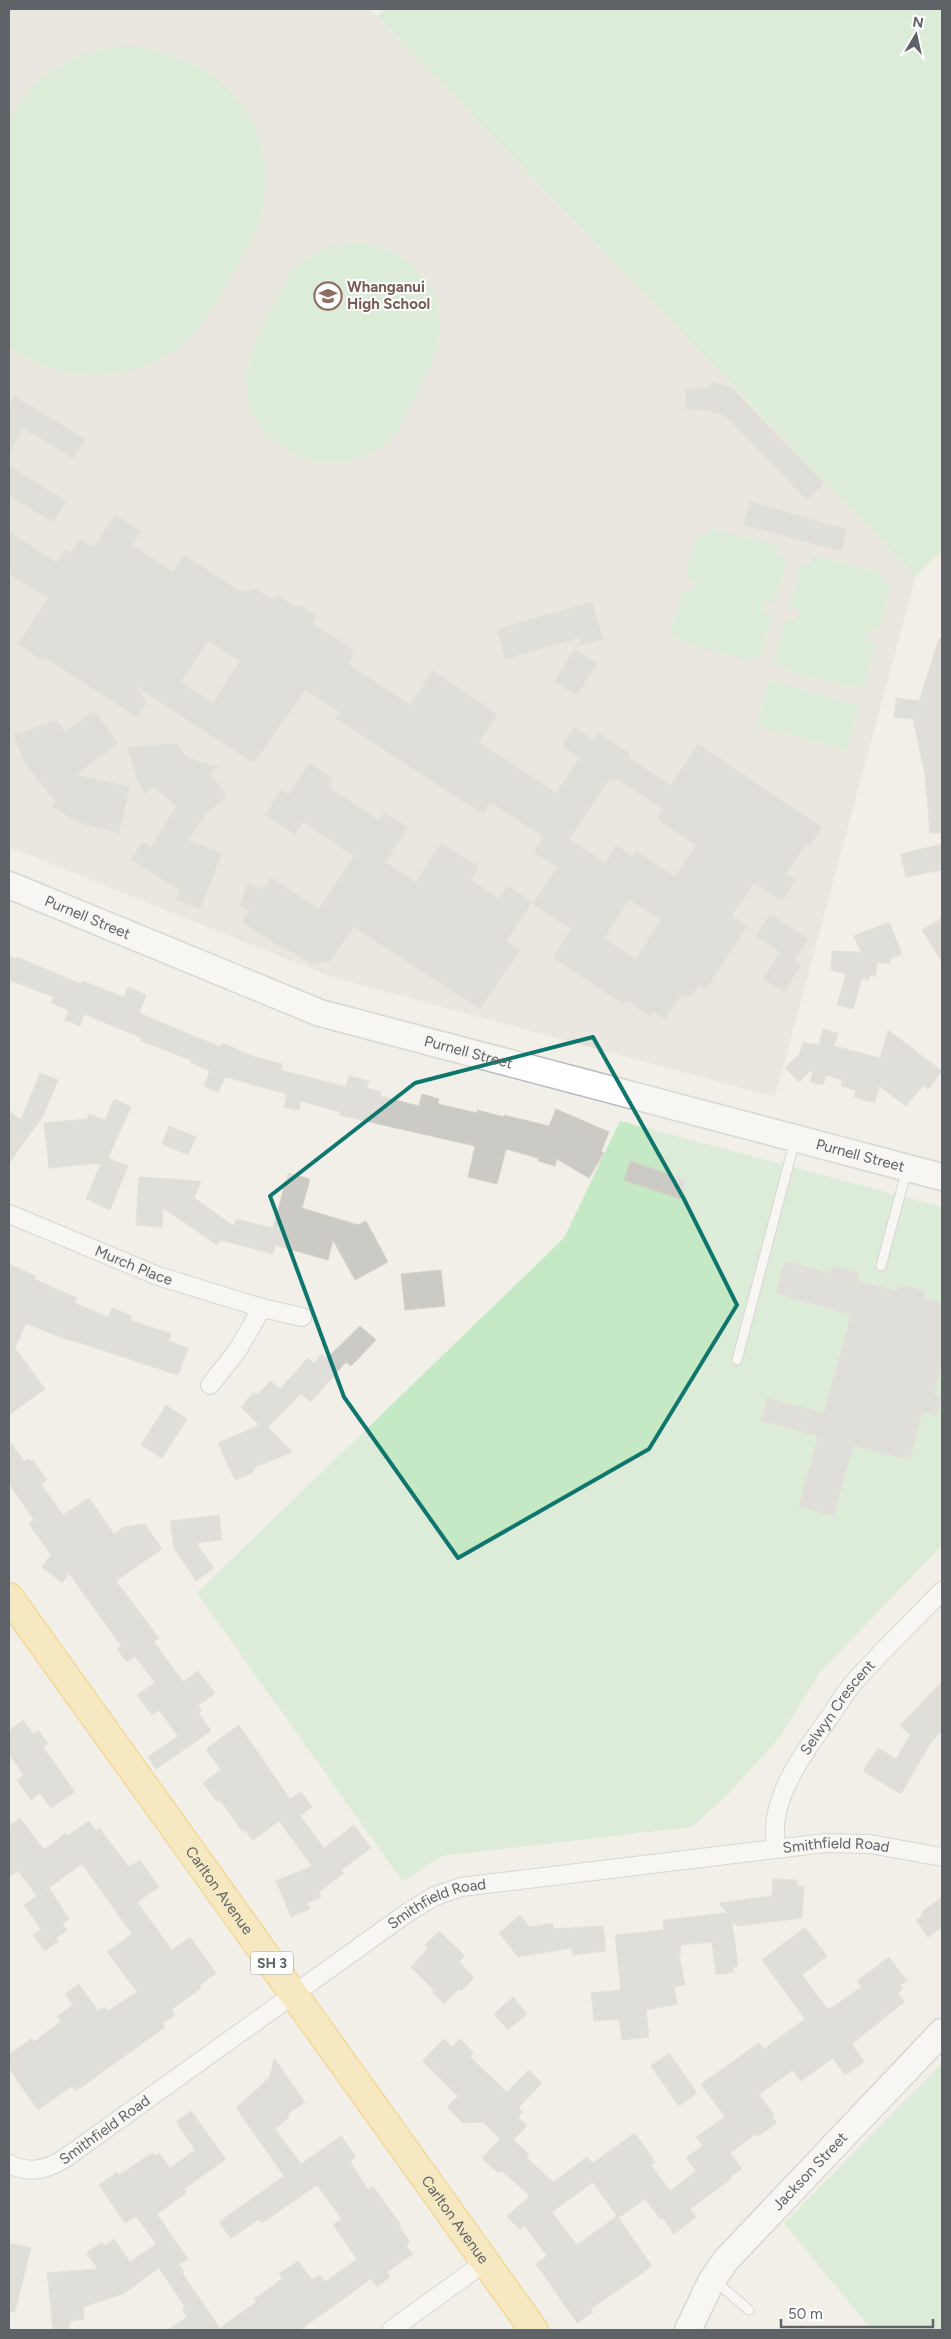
<svg xmlns="http://www.w3.org/2000/svg" width="951" height="2339" font-family="Figtree,sans-serif">
<rect width="100%" height="100%" fill="#f1efe8"/>
<path fill="#e1ded6" d="M 9,9 L 370,9 L 916,576 L 775,1097 L 332,977 L 9,847 Z"/>
<path fill="#c5e8c5" d="M 385,9 L 942,9 L 942,551 L 916,576 L 377,16 Z
M 121,46 C 205,48 273,107 265,195 C 263,226 247,249 232,275 C 219,298 206,322 187,340 C 137,385 61,386 9,346 L 9,120 L 32,86 L 47,73 L 82,54 Z
M 357,242 C 407,247 448,286 439,339 C 436,357 426,373 419,388 C 411,405 404,424 391,438 C 357,473 303,469 269,437 C 218,388 267,319 291,271 C 311,252 330,244 357,242 Z
M 709,528 L 780,546 L 777,555 L 787,558 L 775,603 L 765,601 L 762,612 L 772,615 L 760,660 L 750,657 L 749,660 L 679,642 L 679,639 L 670,636 L 682,591 L 692,593 L 695,582 L 685,579 L 697,534 L 707,537 Z
M 813,555 L 883,574 L 881,583 L 891,586 L 879,631 L 869,629 L 866,640 L 876,642 L 864,688 L 854,685 L 853,688 L 783,669 L 783,666 L 774,664 L 786,618 L 796,621 L 799,610 L 789,607 L 801,562 L 811,564 Z
M 769,681 L 859,705 L 847,750 L 757,726 Z
M 620,1121 L 942,1207 L 942,1545 L 820,1672 L 779,1738 L 727,1795 L 692,1827 L 441,1856 L 403,1882 L 197,1593 L 564,1238 Z
M 942,2063 L 942,2330 L 872,2330 L 784,2223 Z"/>
<path fill="#cccac5" stroke="#d6d1c6" fill-rule="evenodd" d="M 712,382 L 732,388 L 824,483 L 807,500 L 726,416 L 702,409 L 687,410 L 685,389 L 710,387 Z
M 14,396 L 85,439 L 73,458 L 23,428 L 9,452 L 9,405 Z
M 9,466 L 66,501 L 53,522 L 9,495 Z
M 750,501 L 847,530 L 841,551 L 744,525 Z
M 115,515 L 141,531 L 132,545 L 173,572 L 184,555 L 241,592 L 256,589 L 274,600 L 277,595 L 297,608 L 299,605 L 316,616 L 312,623 L 352,649 L 353,656 L 348,664 L 410,705 L 433,671 L 497,714 L 479,742 L 556,793 L 580,757 L 562,746 L 574,727 L 593,740 L 598,733 L 630,754 L 628,757 L 671,785 L 698,744 L 822,827 L 809,846 L 806,844 L 786,874 L 796,880 L 782,901 L 754,883 L 732,916 L 747,926 L 706,989 L 699,985 L 692,995 L 679,997 L 665,1019 L 653,1011 L 650,1016 L 626,1000 L 623,1004 L 553,957 L 571,929 L 533,904 L 557,867 L 534,852 L 544,837 L 490,802 L 483,814 L 335,718 L 339,712 L 305,690 L 254,763 L 135,686 L 147,702 L 137,717 L 46,658 L 43,661 L 18,644 L 48,598 L 9,574 L 9,532 L 57,563 L 66,549 L 71,553 L 80,539 L 94,547 ZM 208,641 L 240,661 L 213,703 L 181,682 ZM 616,778 L 663,809 L 657,819 L 696,845 L 675,877 L 636,851 L 633,856 L 616,846 L 605,863 L 569,839 L 609,779 L 613,782 ZM 629,899 L 661,920 L 636,959 L 604,938 Z
M 592,602 L 603,639 L 576,646 L 582,637 L 505,659 L 497,629 Z
M 939,638 L 942,639 L 942,833 L 930,833 L 925,774 L 913,719 L 894,717 L 896,698 L 919,701 Z
M 574,649 L 597,663 L 577,695 L 555,682 Z
M 94,711 L 118,743 L 76,775 L 130,787 L 119,833 L 77,822 L 52,806 L 55,801 L 25,763 L 14,735 L 56,720 L 65,732 Z
M 177,744 L 188,758 L 218,767 L 210,773 L 227,797 L 207,812 L 188,840 L 222,853 L 200,909 L 176,900 L 180,890 L 131,860 L 143,842 L 151,847 L 176,807 L 155,787 L 145,793 L 136,777 L 128,747 Z
M 309,763 L 333,779 L 328,787 L 379,820 L 384,812 L 408,828 L 385,862 L 416,882 L 441,843 L 479,867 L 471,880 L 499,899 L 508,886 L 532,902 L 506,941 L 520,950 L 480,1009 L 354,927 L 331,960 L 311,964 L 288,949 L 287,951 L 242,922 L 249,911 L 240,906 L 248,883 L 264,889 L 271,878 L 319,909 L 354,856 L 303,822 L 295,835 L 265,815 L 281,790 L 288,795 L 292,790 L 296,791 L 293,788 Z
M 942,844 L 942,870 L 906,877 L 901,854 Z
M 770,914 L 808,939 L 794,960 L 801,965 L 784,992 L 763,978 L 780,952 L 756,936 Z
M 942,918 L 942,962 L 922,930 Z
M 889,922 L 902,954 L 890,959 L 890,964 L 877,962 L 876,976 L 869,976 L 869,980 L 862,978 L 853,1009 L 837,1005 L 846,974 L 831,970 L 832,951 L 861,952 L 854,936 Z
M 9,957 L 16,959 L 17,957 L 81,984 L 82,981 L 124,997 L 128,987 L 146,995 L 139,1013 L 220,1047 L 222,1043 L 252,1056 L 282,1064 L 281,1070 L 346,1087 L 349,1076 L 369,1081 L 367,1088 L 381,1092 L 380,1096 L 419,1106 L 422,1094 L 439,1099 L 438,1104 L 477,1113 L 477,1110 L 504,1117 L 504,1115 L 549,1126 L 556,1109 L 609,1132 L 601,1152 L 604,1153 L 589,1178 L 557,1159 L 555,1166 L 538,1161 L 538,1158 L 506,1149 L 497,1184 L 468,1177 L 475,1146 L 339,1115 L 340,1112 L 301,1101 L 299,1110 L 284,1107 L 287,1094 L 225,1077 L 218,1092 L 204,1086 L 210,1071 L 190,1062 L 191,1060 L 141,1041 L 142,1038 L 84,1014 L 80,1026 L 65,1020 L 69,1010 L 51,1003 L 54,997 L 9,980 Z
M 823,1029 L 838,1033 L 834,1046 L 880,1058 L 888,1030 L 942,1071 L 928,1090 L 923,1085 L 906,1106 L 879,1086 L 875,1103 L 854,1097 L 856,1090 L 841,1086 L 842,1080 L 826,1075 L 823,1085 L 810,1082 L 813,1072 L 810,1071 L 799,1082 L 785,1068 L 800,1053 L 803,1042 L 819,1045 Z
M 40,1073 L 58,1080 L 43,1116 L 9,1163 L 9,1111 L 21,1120 Z
M 114,1099 L 131,1107 L 108,1158 L 128,1166 L 110,1210 L 86,1199 L 101,1163 L 49,1168 L 44,1123 L 87,1119 L 89,1114 L 105,1120 Z
M 169,1126 L 196,1137 L 188,1155 L 162,1144 Z
M 630,1161 L 686,1180 L 680,1199 L 624,1180 Z
M 288,1173 L 310,1179 L 302,1208 L 358,1225 L 366,1221 L 388,1262 L 355,1280 L 333,1240 L 328,1260 L 275,1245 L 273,1254 L 220,1240 L 217,1245 L 163,1208 L 162,1227 L 136,1225 L 139,1177 L 201,1181 L 194,1198 L 234,1226 L 236,1219 L 273,1228 Z
M 784,1261 L 831,1273 L 833,1266 L 859,1273 L 857,1281 L 897,1291 L 899,1284 L 925,1291 L 923,1298 L 942,1303 L 942,1362 L 934,1395 L 942,1397 L 937,1416 L 922,1412 L 910,1460 L 853,1445 L 834,1516 L 799,1507 L 818,1436 L 761,1421 L 767,1398 L 824,1413 L 851,1315 L 776,1293 Z
M 9,1264 L 36,1276 L 34,1279 L 77,1298 L 75,1303 L 108,1317 L 112,1308 L 132,1316 L 130,1320 L 171,1334 L 168,1341 L 188,1348 L 178,1375 L 71,1340 L 70,1341 L 26,1323 L 15,1348 L 45,1389 L 9,1415 Z
M 441,1270 L 445,1306 L 405,1310 L 401,1274 Z
M 360,1326 L 376,1340 L 351,1366 L 346,1362 L 311,1402 L 301,1394 L 268,1427 L 292,1452 L 253,1468 L 254,1472 L 235,1480 L 218,1443 L 259,1425 L 241,1407 L 254,1392 L 257,1395 L 271,1381 L 280,1389 L 308,1358 L 314,1363 L 322,1354 L 327,1358 Z
M 166,1405 L 187,1419 L 162,1458 L 141,1445 Z
M 9,1440 L 24,1461 L 28,1459 L 31,1462 L 33,1460 L 47,1480 L 41,1484 L 63,1515 L 89,1498 L 114,1534 L 123,1527 L 145,1524 L 162,1549 L 116,1581 L 159,1638 L 154,1642 L 183,1682 L 198,1671 L 215,1693 L 198,1706 L 202,1711 L 199,1714 L 211,1731 L 156,1769 L 148,1757 L 178,1736 L 159,1710 L 152,1715 L 137,1695 L 155,1683 L 135,1656 L 127,1662 L 117,1649 L 121,1646 L 69,1573 L 62,1583 L 42,1567 L 51,1555 L 29,1524 L 34,1520 L 9,1484 Z
M 219,1515 L 222,1540 L 196,1543 L 214,1568 L 196,1581 L 174,1548 L 170,1521 Z
M 942,1682 L 942,1731 L 932,1741 L 901,1794 L 863,1771 L 878,1748 L 896,1759 L 910,1735 L 900,1725 Z
M 23,1720 L 33,1734 L 38,1730 L 48,1744 L 43,1747 L 75,1792 L 51,1808 L 40,1793 L 31,1800 L 17,1780 L 24,1775 L 9,1754 L 9,1731 Z
M 239,1725 L 290,1799 L 301,1792 L 312,1807 L 300,1816 L 324,1848 L 354,1825 L 371,1848 L 341,1870 L 344,1873 L 319,1892 L 321,1897 L 307,1903 L 310,1909 L 291,1917 L 276,1881 L 312,1866 L 279,1821 L 253,1840 L 245,1830 L 243,1832 L 220,1800 L 217,1802 L 203,1783 L 221,1770 L 206,1749 Z
M 20,1818 L 44,1850 L 66,1833 L 67,1836 L 89,1821 L 96,1831 L 99,1828 L 129,1867 L 140,1860 L 159,1887 L 137,1902 L 172,1950 L 190,1937 L 216,1973 L 200,1985 L 201,1988 L 171,2010 L 175,2015 L 162,2024 L 165,2027 L 76,2091 L 72,2086 L 38,2110 L 9,2069 L 9,2055 L 32,2038 L 34,2042 L 61,2021 L 57,2016 L 73,2005 L 65,1994 L 79,1984 L 98,2011 L 104,2007 L 108,2011 L 137,1992 L 107,1952 L 132,1934 L 82,1864 L 37,1896 L 18,1871 L 9,1877 L 9,1826 Z
M 773,1879 L 797,1880 L 797,1886 L 804,1886 L 802,1918 L 737,1926 L 732,1921 L 738,1966 L 733,1967 L 734,1972 L 716,1975 L 712,1942 L 680,1945 L 681,1954 L 679,1954 L 685,1985 L 674,1987 L 677,2004 L 646,2010 L 649,2037 L 622,2040 L 619,2019 L 594,2021 L 591,1993 L 621,1990 L 615,1935 L 664,1930 L 663,1920 L 727,1913 L 719,1903 L 772,1896 Z
M 49,1888 L 69,1919 L 62,1924 L 67,1931 L 56,1938 L 58,1941 L 45,1951 L 33,1935 L 41,1929 L 24,1905 Z
M 942,1897 L 942,1927 L 928,1937 L 916,1920 L 923,1915 L 921,1912 Z
M 520,1915 L 530,1927 L 553,1923 L 553,1929 L 603,1926 L 606,1951 L 573,1955 L 572,1948 L 518,1957 L 499,1933 Z
M 805,1927 L 827,1956 L 802,1975 L 828,2010 L 862,1987 L 857,1981 L 889,1957 L 907,1981 L 900,1985 L 903,1989 L 898,1993 L 904,2002 L 852,2044 L 864,2062 L 845,2075 L 833,2058 L 801,2081 L 793,2070 L 759,2094 L 774,2115 L 772,2116 L 777,2123 L 758,2136 L 756,2134 L 730,2153 L 742,2169 L 730,2177 L 731,2179 L 690,2209 L 696,2217 L 674,2234 L 662,2217 L 660,2219 L 645,2199 L 618,2218 L 593,2182 L 552,2212 L 577,2245 L 617,2216 L 652,2266 L 591,2309 L 593,2312 L 577,2323 L 536,2264 L 547,2256 L 525,2226 L 520,2230 L 507,2216 L 530,2196 L 501,2170 L 498,2173 L 482,2158 L 500,2139 L 483,2122 L 463,2123 L 447,2107 L 458,2096 L 422,2061 L 444,2039 L 452,2047 L 460,2039 L 474,2053 L 470,2057 L 507,2092 L 529,2070 L 542,2083 L 518,2108 L 523,2112 L 518,2117 L 527,2126 L 513,2140 L 529,2154 L 526,2157 L 553,2182 L 587,2157 L 593,2163 L 635,2133 L 655,2162 L 651,2165 L 670,2191 L 696,2171 L 686,2157 L 703,2146 L 696,2137 L 725,2117 L 701,2084 L 759,2043 L 764,2049 L 805,2019 L 762,1960 Z
M 439,1931 L 465,1956 L 459,1962 L 474,1978 L 461,1991 L 459,1989 L 444,2004 L 432,1992 L 434,1990 L 411,1967 L 428,1948 L 425,1945 Z
M 513,1997 L 527,2014 L 508,2030 L 494,2014 Z
M 669,2053 L 697,2093 L 679,2106 L 651,2066 Z
M 274,2058 L 305,2102 L 289,2113 L 288,2118 L 275,2129 L 301,2164 L 341,2136 L 356,2157 L 350,2161 L 368,2190 L 373,2186 L 401,2225 L 399,2226 L 410,2242 L 406,2245 L 413,2254 L 387,2272 L 390,2277 L 377,2287 L 371,2279 L 300,2330 L 168,2330 L 187,2317 L 182,2310 L 185,2307 L 159,2268 L 123,2294 L 83,2307 L 84,2319 L 69,2321 L 70,2330 L 53,2330 L 47,2273 L 98,2269 L 86,2253 L 102,2242 L 105,2246 L 114,2239 L 130,2262 L 156,2244 L 136,2216 L 125,2223 L 99,2185 L 117,2172 L 119,2175 L 152,2153 L 155,2156 L 159,2153 L 170,2168 L 195,2150 L 176,2122 L 191,2111 L 226,2159 L 184,2189 L 186,2193 L 157,2214 L 188,2259 L 179,2264 L 184,2272 L 182,2273 L 220,2328 L 256,2302 L 254,2299 L 282,2279 L 279,2274 L 298,2261 L 312,2280 L 320,2275 L 325,2282 L 357,2259 L 333,2225 L 342,2219 L 317,2185 L 262,2223 L 259,2219 L 231,2238 L 219,2222 L 284,2176 L 236,2108 L 270,2077 Z
M 9,2243 L 31,2248 L 15,2312 L 9,2312 Z"/>
<g fill="none" stroke-linecap="round" stroke-linejoin="round">
<g stroke="#b5b8bc" stroke-width="11">
<path id="lane" d="M 881,1266 L 907,1169
M 737,1360 L 795,1140
M 715,2281 L 749,2310"/>
</g>
<g stroke="#b5b8bc" stroke-width="20">
<g id="street">
<path id="s1" d="M 9,1214 L 158,1276 L 262,1308 L 302,1317"/>
<path d="M 210,1385 L 237,1351 L 262,1308"/>
<path id="s2" d="M 777,1848 C 765,1803 806,1749 831,1715 C 839,1703 846,1691 855,1681 C 883,1650 913,1621 942,1591"/>
<path id="s3" d="M 9,2164 C 30,2174 45,2170 64,2159 L 407,1913 L 433,1897 L 461,1887 L 825,1843 L 870,1844 L 942,1857"/>
<path d="M 391,2330 L 485,2262"/>
</g>
</g>
<g stroke="#b6babf" stroke-width="29">
<g id="secondary">
<path id="s4" d="M 9,885 L 320,1013 L 942,1177"/>
<path id="s5" d="M 688,2330 L 712,2280 L 726,2260 L 942,2032"/>
</g>
</g>
<g stroke="#f9ab00" stroke-width="30">
<g id="highway">
<path id="s6" d="M 9,1597 L 534,2330"/>
</g>
</g>
<use href="#lane" stroke="#fff" stroke-width="9"/>
<use href="#street" stroke="#fff" stroke-width="18"/>
<use href="#secondary" stroke="#fff" stroke-width="26"/>
<use href="#highway" stroke="#fde293" stroke-width="28"/>
</g>
<path d="M0 0H951V2339H0ZM 593,1037 L 684,1199 L 737,1305 L 649,1449 L 458,1558 L 344,1397 L 270,1196 L 415,1083 Z" fill="#f1efe8" fill-opacity=".55" fill-rule="evenodd"/>
<path fill="none" stroke="#0f766e" stroke-width="4" stroke-linejoin="round" d="M 593,1037 L 684,1199 L 737,1305 L 649,1449 L 458,1558 L 344,1397 L 270,1196 L 415,1083 Z"/>
<defs>
<g id="school-ring" transform="scale(1.4375)"><circle r="9.5" fill="#fff" stroke="#8d6e63" stroke-width="1.5"/><path d="M0-5L7-2L0 1L-7-2ZM-4 1L0 2.5L4 1V4Q0 6-4 4Z" fill="#8d6e63"/></g>
</defs>
<g fill-rule="evenodd">
<use href="#school-ring" x="328" y="296"/>
</g>
<g text-anchor="middle" dominant-baseline="central" stroke-width="4" stroke-linejoin="round" paint-order="stroke">
<rect fill="#fff" stroke="#8f9295" stroke-width="1" x="251" y="1951.5" width="42" height="23" rx="4"/>
<g font-size="14" font-weight="bold" fill="#5f6368">
<text x="272" y="1963">SH 3</text>
</g>
<g font-size="15" font-weight="bold" fill="#785e54" stroke="#fff" text-anchor="start">
<text x="347" y="287">Whanganui<tspan x="347" dy="17">High School</tspan></text>
</g>
<g font-size="15" fill="#5f6368" stroke="#fff">
<text stroke="none"><textPath href="#s4" startOffset="85">Purnell Street</textPath></text>
<text stroke="none"><textPath href="#s4" startOffset="490">Purnell Street</textPath></text>
<text stroke="none"><textPath href="#s4" startOffset="895">Purnell Street</textPath></text>
<text stroke="none"><textPath href="#s1" startOffset="135">Murch Place</textPath></text>
<text stroke="none"><textPath href="#s2" startOffset="158">Selwyn Crescent</textPath></text>
<text stroke="none"><textPath href="#s3" startOffset="918">Smithfield Road</textPath></text>
<text stroke="none"><textPath href="#s6" startOffset="361">Carlton Avenue</textPath></text>
<text stroke="none"><textPath href="#s3" startOffset="512">Smithfield Road</textPath></text>
<text stroke="none"><textPath href="#s3" startOffset="108">Smithfield Road</textPath></text>
<text stroke="none"><textPath href="#s5" startOffset="202">Jackson Street</textPath></text>
<text stroke="none"><textPath href="#s6" startOffset="766">Carlton Avenue</textPath></text>
</g>
</g>
<rect width="951" height="2339" fill="none" stroke="#5f6368" stroke-width="20"/>
<g transform="translate(916 35) rotate(9)" stroke="#ffffff" stroke-width="4" paint-order="stroke">
<path d="M0-4L9 19L0 12L-9 19Z" fill="#5f6368"/>
<text y="-8" font-size="14" font-weight="bold" text-anchor="middle" fill="#5f6368">N</text>
</g>
<path d="M781 2319v8h152v-8" fill="none" stroke="#5f6368" stroke-width="2.5"/>
<text x="788" y="2319" font-size="15" fill="#5f6368" stroke="#ffffff" stroke-width="4" paint-order="stroke">50 m</text>
</svg>
